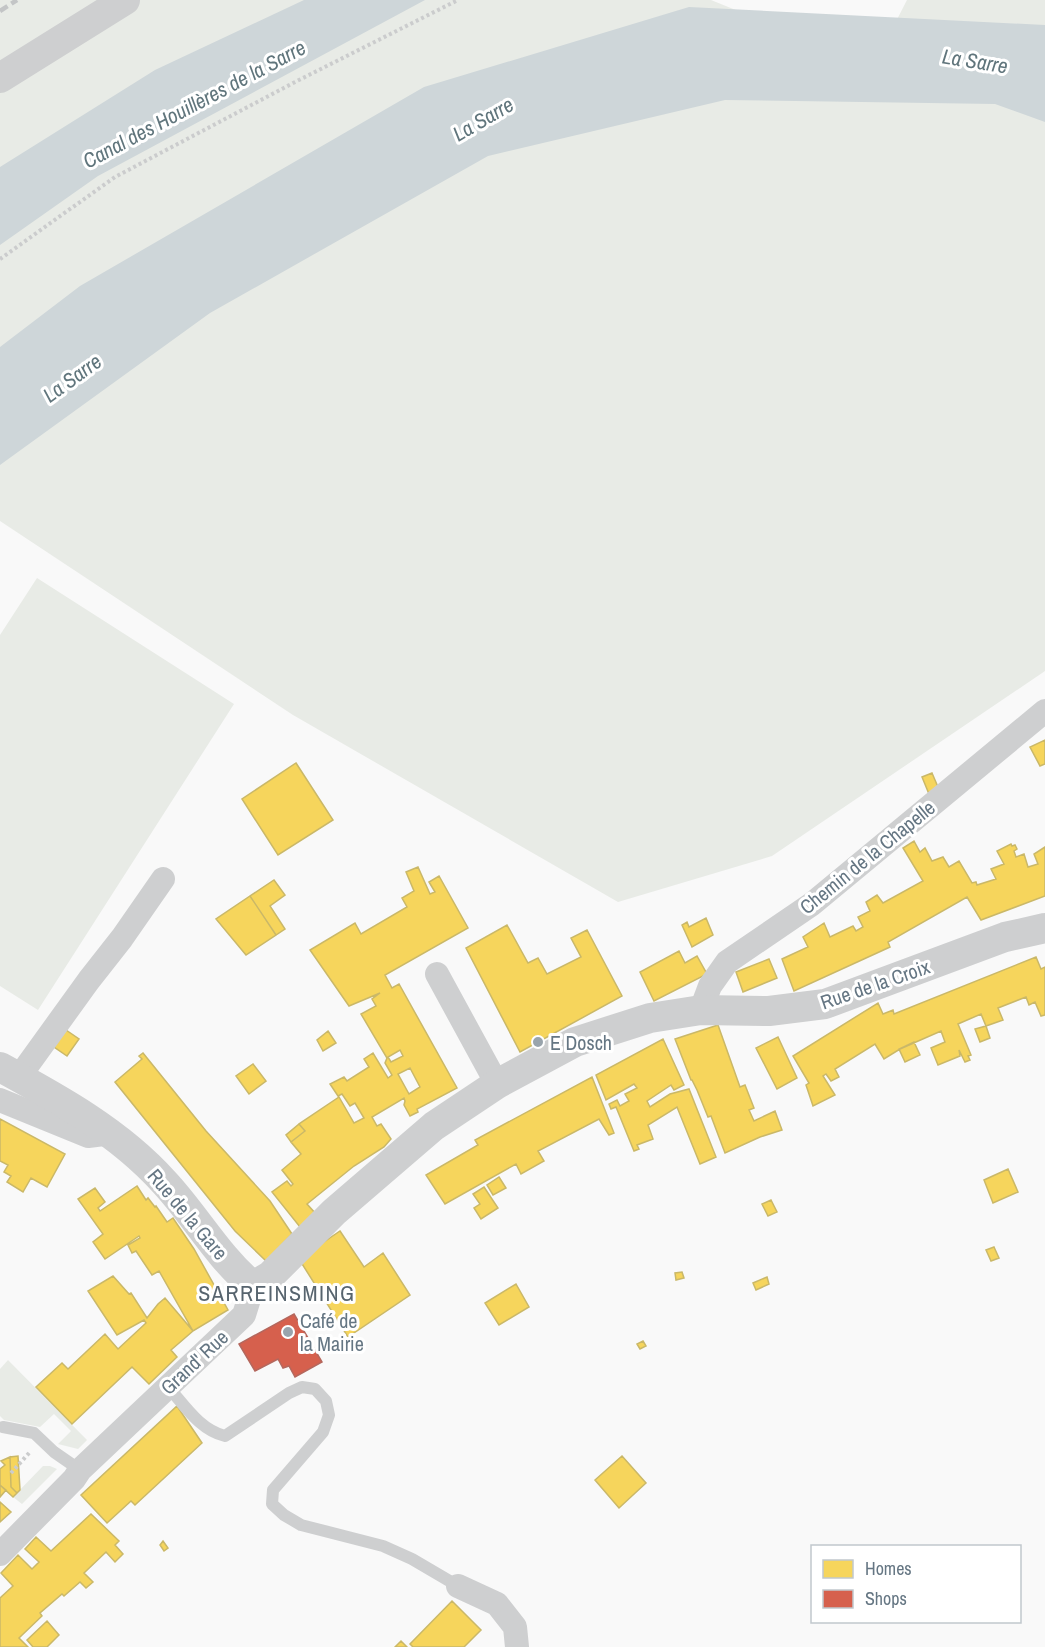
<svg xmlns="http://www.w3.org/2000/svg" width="1045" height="1647" font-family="'Archivo Narrow',sans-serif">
<rect width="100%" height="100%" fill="#f9f9f9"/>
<path fill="#e8ebe6" d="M 0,0 L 711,0 L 873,66 L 907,0 L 1045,0 L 1045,671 L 772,856 L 618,902 L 293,715 L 0,521 Z
M 37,578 L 234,704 L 38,1010 L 0,986 L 0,635 Z
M 8,1360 L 87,1440 L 78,1449 L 58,1444 L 71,1431 L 54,1414 L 40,1427 L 4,1420 L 0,1416 L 0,1369 Z
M 43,1466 L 50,1466 L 57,1469 L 22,1504 L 13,1497 Z"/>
<path fill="#ced6d9" d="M 304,0 L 425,0 L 98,176 L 0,245 L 0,167 L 155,70 Z
M 689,7 L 1045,25 L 1045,122 L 995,104 L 725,100 L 488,156 L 210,313 L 0,465 L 0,347 L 80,286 L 424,87 Z"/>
<path fill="#f6d55c" stroke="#cab868" stroke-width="1.5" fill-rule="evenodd" d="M 1045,740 L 1045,764 L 1040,766 L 1030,747 Z
M 296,763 L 333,820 L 278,855 L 242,799 Z
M 932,773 L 938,787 L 929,794 L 922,777 Z
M 914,841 L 920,852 L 925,848 L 932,861 L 943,857 L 949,867 L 959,861 L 972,883 L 976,882 L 977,885 L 996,879 L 991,869 L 1004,864 L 997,851 L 1011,844 L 1012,846 L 1015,845 L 1017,849 L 1014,851 L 1016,857 L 1024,854 L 1028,867 L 1038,864 L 1034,854 L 1045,847 L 1045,896 L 981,920 L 967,897 L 888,942 L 890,947 L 794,991 L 782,959 L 808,947 L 803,937 L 824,923 L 830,937 L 853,926 L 856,931 L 863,927 L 858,917 L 870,911 L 866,902 L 877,895 L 883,903 L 923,881 L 903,848 Z
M 418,867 L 430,894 L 435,892 L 429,882 L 439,876 L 468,928 L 385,975 L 392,988 L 399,984 L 457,1088 L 417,1109 L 418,1112 L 410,1116 L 404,1105 L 405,1101 L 404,1098 L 372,1117 L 377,1126 L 381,1124 L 391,1139 L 384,1147 L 354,1166 L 307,1204 L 316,1214 L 300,1227 L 272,1192 L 287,1181 L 291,1186 L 293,1184 L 282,1170 L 301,1154 L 291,1142 L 305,1131 L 299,1124 L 339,1097 L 354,1123 L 364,1118 L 355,1103 L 350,1106 L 342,1094 L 338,1096 L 330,1084 L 344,1077 L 347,1081 L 369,1067 L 364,1059 L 373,1053 L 388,1078 L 392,1075 L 385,1063 L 387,1058 L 361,1014 L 376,1006 L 372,999 L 380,993 L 349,1006 L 310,950 L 355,923 L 361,934 L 407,907 L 402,898 L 414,891 L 406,872 ZM 400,1050 L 403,1056 L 391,1062 L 388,1057 ZM 410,1068 L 420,1087 L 409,1094 L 398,1074 Z
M 274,880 L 285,895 L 270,906 L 285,929 L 276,935 L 250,896 Z
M 250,896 L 276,935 L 246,955 L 216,919 Z
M 706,918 L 713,935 L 692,947 L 682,925 L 687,922 L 689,927 Z
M 507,925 L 528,963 L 538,958 L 547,974 L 581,957 L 571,938 L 587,930 L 622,996 L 520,1052 L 466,948 Z
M 679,951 L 685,963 L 697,956 L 707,974 L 654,1001 L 640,972 Z
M 1036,957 L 1041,969 L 1045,967 L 1045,1015 L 1041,1016 L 1035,1002 L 1029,1005 L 1026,997 L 998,1008 L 1003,1020 L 986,1026 L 981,1014 L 958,1024 L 971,1055 L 968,1056 L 970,1060 L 965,1062 L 959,1050 L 960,1056 L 938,1065 L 931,1048 L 945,1042 L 941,1031 L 900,1049 L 884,1059 L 875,1044 L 835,1069 L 839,1077 L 831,1081 L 826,1074 L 823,1076 L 835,1095 L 813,1106 L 806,1085 L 809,1083 L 793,1056 L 878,1003 L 883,1014 L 893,1010 L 894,1014 Z
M 769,959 L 777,978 L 743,992 L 736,972 Z
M 718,1025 L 740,1087 L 745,1085 L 754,1108 L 749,1110 L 754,1121 L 775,1111 L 782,1130 L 760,1137 L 725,1153 L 711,1116 L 708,1117 L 697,1090 L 692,1080 L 691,1080 L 675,1039 Z
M 986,1026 L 990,1038 L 980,1042 L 975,1029 Z
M 66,1030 L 79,1039 L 67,1056 L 54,1047 Z
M 328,1031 L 336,1043 L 323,1051 L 317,1040 Z
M 778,1037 L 797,1078 L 777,1089 L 756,1048 Z
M 663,1039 L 684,1085 L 674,1090 L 671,1085 L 647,1101 L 650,1107 L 670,1094 L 689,1089 L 716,1157 L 700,1164 L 677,1107 L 648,1125 L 653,1139 L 637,1145 L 639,1149 L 634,1151 L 616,1107 L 611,1109 L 609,1104 L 617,1100 L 620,1106 L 629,1101 L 625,1094 L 637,1088 L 634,1084 L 606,1100 L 596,1075 Z
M 914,1042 L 920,1055 L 905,1062 L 899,1049 Z
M 143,1053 L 206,1131 L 270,1201 L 292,1234 L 266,1261 L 235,1231 L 115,1082 L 142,1059 L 139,1056 Z
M 253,1064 L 266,1081 L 249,1094 L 236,1076 Z
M 592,1077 L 614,1133 L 609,1135 L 599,1119 L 538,1151 L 544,1161 L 521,1174 L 516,1164 L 445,1204 L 426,1175 L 478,1145 L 475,1140 Z
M 0,1119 L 65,1154 L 47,1187 L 31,1178 L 23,1192 L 7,1182 L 11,1176 L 4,1172 L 8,1165 L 0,1161 Z
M 299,1124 L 305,1131 L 291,1142 L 286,1135 Z
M 1008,1169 L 1018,1192 L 993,1203 L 984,1180 Z
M 499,1177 L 506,1188 L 493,1195 L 487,1185 Z
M 137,1186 L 146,1200 L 148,1198 L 155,1207 L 156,1206 L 167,1222 L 173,1218 L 194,1249 L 228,1310 L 193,1331 L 159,1271 L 152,1275 L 136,1251 L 132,1253 L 128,1245 L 140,1238 L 139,1236 L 105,1259 L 93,1242 L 103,1234 L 78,1199 L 95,1188 L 105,1202 L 98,1208 L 100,1211 Z
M 484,1187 L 498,1208 L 481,1219 L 474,1208 L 480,1204 L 473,1194 Z
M 771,1200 L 777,1212 L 768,1216 L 762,1204 Z
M 340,1231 L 364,1267 L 383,1253 L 410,1295 L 348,1337 L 299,1259 Z
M 994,1247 L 999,1258 L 991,1261 L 986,1250 Z
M 682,1272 L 684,1278 L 676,1280 L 675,1273 Z
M 113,1276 L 129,1294 L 131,1293 L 147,1318 L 158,1304 L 165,1298 L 193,1331 L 171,1350 L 177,1357 L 149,1384 L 132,1367 L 72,1424 L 36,1387 L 62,1363 L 68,1369 L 105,1334 L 118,1349 L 146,1323 L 144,1320 L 117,1335 L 88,1291 Z
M 767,1277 L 769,1284 L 756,1290 L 753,1283 Z
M 516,1284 L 529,1307 L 499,1325 L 485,1303 Z
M 643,1341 L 646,1346 L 640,1349 L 637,1344 Z
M 177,1406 L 202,1443 L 135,1505 L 131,1501 L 107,1523 L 81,1495 Z
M 18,1456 L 20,1490 L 17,1493 L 11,1487 L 10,1457 Z
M 622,1456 L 646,1483 L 619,1508 L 595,1480 Z
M 10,1457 L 11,1487 L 17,1493 L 13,1497 L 0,1485 L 0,1469 L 5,1465 L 1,1461 Z
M 0,1485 L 6,1490 L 0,1497 Z
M 0,1502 L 11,1512 L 0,1522 Z
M 91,1514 L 119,1541 L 115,1545 L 123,1554 L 115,1562 L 106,1552 L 84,1573 L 93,1582 L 86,1588 L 80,1582 L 64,1596 L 62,1594 L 40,1613 L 42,1616 L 19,1638 L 28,1647 L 0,1647 L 0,1598 L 13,1586 L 1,1573 L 18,1555 L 32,1569 L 39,1562 L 25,1549 L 36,1537 L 51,1551 Z
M 163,1541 L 168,1548 L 164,1551 L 160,1545 Z
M 452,1601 L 481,1630 L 464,1647 L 413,1647 L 410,1644 Z
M 47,1621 L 59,1635 L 47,1647 L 33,1647 L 27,1640 Z
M 401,1641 L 407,1647 L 395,1647 Z"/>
<path fill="#d6604d" stroke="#b4675d" stroke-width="1.5" d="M 294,1314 L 322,1362 L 295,1377 L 289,1366 L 283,1368 L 278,1359 L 255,1371 L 239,1344 Z"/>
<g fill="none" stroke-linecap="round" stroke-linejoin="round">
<path stroke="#cbcccd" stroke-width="4" stroke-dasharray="3 3" stroke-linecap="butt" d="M 0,259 L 115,177 L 297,81 L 458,0
M 11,1473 L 30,1452"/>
<path stroke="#cecfd0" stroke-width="12" d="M 169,1388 C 185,1406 200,1430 225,1436 L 289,1393 L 302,1387 L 315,1389 L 326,1401 L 329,1415 L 323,1432 L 273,1490 L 272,1504 L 284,1515 L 301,1525 L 383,1546 L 412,1559 L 458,1586
M 3,1427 L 34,1433 L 54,1452 L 80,1470"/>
<path stroke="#cecfd0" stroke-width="24" d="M 437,974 L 497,1084
M 701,1010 L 710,986 L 727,962 L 812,904 L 1045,711
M 19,1077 L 89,980 L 122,938 L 163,879
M 0,1100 L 88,1136 L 112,1133
M 0,1554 L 74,1479 L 80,1470 L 244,1315 L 253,1286
M 458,1586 L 497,1604 L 515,1627 L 517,1647"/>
<path stroke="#cecfd0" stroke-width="30" d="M 0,78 L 125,0
M 0,1067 C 59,1099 119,1132 164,1182 C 195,1215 217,1256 253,1286 L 270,1276 L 334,1212 L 434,1126 L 497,1084 L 575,1042 L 650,1018 L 701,1010 L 769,1011 L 825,1004 L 1005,937 L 1045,928"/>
<path stroke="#c3c5c6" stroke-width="4.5" stroke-dasharray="9 4.5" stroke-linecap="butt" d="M 0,11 L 17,0"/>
</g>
<g fill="#99a4ac" stroke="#fff" stroke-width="2">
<circle cx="538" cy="1042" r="6"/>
<circle cx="288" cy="1332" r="6"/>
</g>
<g text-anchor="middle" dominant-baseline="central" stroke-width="6" stroke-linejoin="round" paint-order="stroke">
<g font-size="20" fill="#657683" stroke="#fff">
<text transform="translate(867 857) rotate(-39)">Chemin de la Chapelle</text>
<text transform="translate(875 984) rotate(-19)">Rue de la Croix</text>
<text transform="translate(188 1214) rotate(50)">Rue de la Gare</text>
<text transform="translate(194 1362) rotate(-43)">Grand' Rue</text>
</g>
<g font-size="20" fill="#657683" stroke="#fff" text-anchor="start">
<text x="550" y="1042">E Dosch</text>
<text x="300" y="1320">Café de<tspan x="300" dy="23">la Mairie</tspan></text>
</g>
<g font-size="21" font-style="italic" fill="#60757c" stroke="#fff">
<text transform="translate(975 61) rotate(9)">La Sarre</text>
<text transform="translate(194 104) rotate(-28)">Canal des Houillères de la Sarre</text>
<text transform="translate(483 119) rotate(-30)">La Sarre</text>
<text transform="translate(72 378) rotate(-36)">La Sarre</text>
</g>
<g font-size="22" letter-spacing="1.5" fill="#57646e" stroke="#fff">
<text x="277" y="1293">SARREINSMING</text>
</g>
</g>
<rect x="811" y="1545" width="210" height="78" fill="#ffffff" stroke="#c1c8cd" stroke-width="1.5"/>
<rect x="823" y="1560" width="30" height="18" fill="#f6d55c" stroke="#c1c8cd" stroke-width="1.5"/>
<text x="865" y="1575" font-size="18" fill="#657683">Homes</text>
<rect x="823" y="1590" width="30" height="18" fill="#d6604d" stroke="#c1c8cd" stroke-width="1.5"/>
<text x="865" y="1605" font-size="18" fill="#657683">Shops</text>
</svg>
